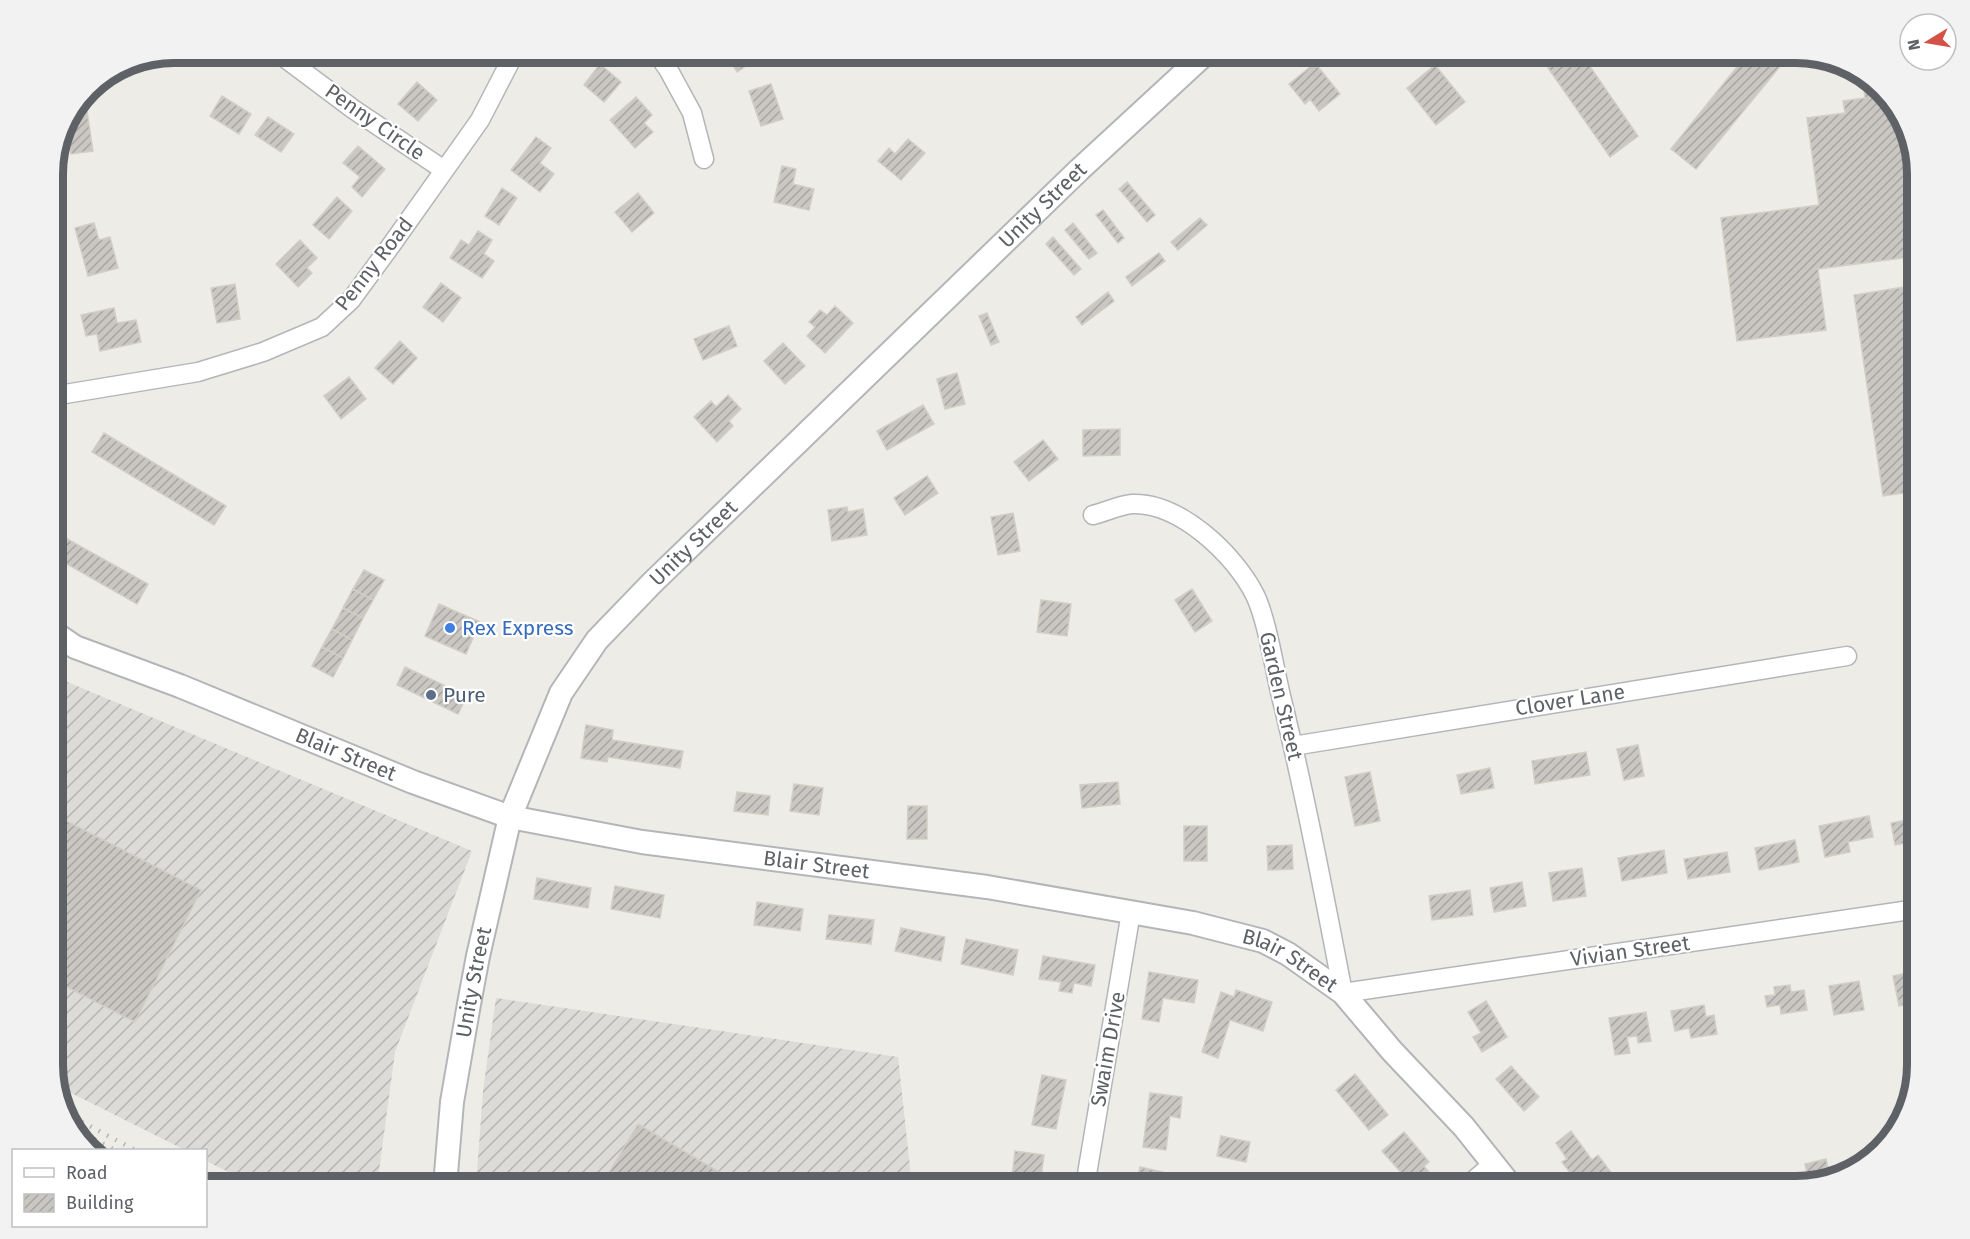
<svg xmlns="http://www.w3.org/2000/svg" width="1970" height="1239" font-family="'Fira Sans',sans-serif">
<defs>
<pattern id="industrial-furrows" width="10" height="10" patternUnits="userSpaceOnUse" patternTransform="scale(1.5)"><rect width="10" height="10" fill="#dddbd8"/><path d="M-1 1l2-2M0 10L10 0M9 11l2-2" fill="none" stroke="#b6b5b3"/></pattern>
<pattern id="building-hatch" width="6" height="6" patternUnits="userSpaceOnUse" patternTransform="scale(1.5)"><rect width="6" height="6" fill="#cac7c3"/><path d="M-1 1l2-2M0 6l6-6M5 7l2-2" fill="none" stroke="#a7a5a2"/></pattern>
</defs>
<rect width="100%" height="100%" fill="#eeece6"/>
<path fill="url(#industrial-furrows)" d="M 53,676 L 472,851 L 395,1052 L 377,1186 L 257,1186 L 206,1161 L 206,1150 L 185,1150 L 57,1086 L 53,1072 Z
M 496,998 L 898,1057 L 912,1186 L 476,1186 L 483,1091 Z"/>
<path fill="url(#building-hatch)" stroke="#d2cec5" stroke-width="1.5" d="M 725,52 L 755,52 L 758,58 L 737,72 Z
M 1537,52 L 1580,52 L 1638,136 L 1610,157 Z
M 1749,52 L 1778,52 L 1786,59 L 1696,169 L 1671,149 Z
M 1315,63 L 1340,94 L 1319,111 L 1310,99 L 1305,104 L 1289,84 Z
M 600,64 L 621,82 L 604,102 L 584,85 Z
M 1435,65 L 1465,102 L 1436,125 L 1407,88 Z
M 417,82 L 437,100 L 418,121 L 398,104 Z
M 1871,82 L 1901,114 L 1917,174 L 1917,256 L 1818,269 L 1826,330 L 1737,341 L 1721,218 L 1819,205 L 1807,118 L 1845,113 L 1843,101 L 1865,98 L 1863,83 Z
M 771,84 L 783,119 L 761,126 L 749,91 Z
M 222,96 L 251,114 L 239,134 L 210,116 Z
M 636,97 L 652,115 L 644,123 L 653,132 L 635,148 L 610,120 Z
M 87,111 L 93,151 L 71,154 L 68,134 L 60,135 L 62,127 L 71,113 Z
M 268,117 L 294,134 L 281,152 L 255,135 Z
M 536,137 L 551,148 L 540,163 L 554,174 L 540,192 L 511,170 Z
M 908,139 L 925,153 L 901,180 L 878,161 L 889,148 L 895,154 Z
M 358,146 L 385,169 L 362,197 L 352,187 L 360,177 L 343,163 Z
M 782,166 L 796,169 L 793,184 L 814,189 L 809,210 L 774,202 Z
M 1127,182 L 1155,215 L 1147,222 L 1119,189 Z
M 502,188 L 517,198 L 499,225 L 485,216 Z
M 638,193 L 654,213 L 632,232 L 615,212 Z
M 337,197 L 352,211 L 329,239 L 313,225 Z
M 1103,210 L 1124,238 L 1118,243 L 1096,215 Z
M 1200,218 L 1207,225 L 1178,250 L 1171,242 Z
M 94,223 L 99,240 L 110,237 L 118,268 L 88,276 L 75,228 Z
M 1073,223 L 1097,253 L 1089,259 L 1065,230 Z
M 478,231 L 492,240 L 484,254 L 494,261 L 482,278 L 450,258 L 461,240 L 469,245 Z
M 1053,237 L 1081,269 L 1074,275 L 1046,244 Z
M 300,240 L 317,258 L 307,268 L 312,273 L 298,287 L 276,264 Z
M 1159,253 L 1165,261 L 1132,286 L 1126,277 Z
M 441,283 L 461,298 L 443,322 L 423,307 Z
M 235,284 L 240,319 L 217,323 L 211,288 Z
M 1917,285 L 1917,491 L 1883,496 L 1854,295 Z
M 1108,292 L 1114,301 L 1082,325 L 1076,317 Z
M 835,306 L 853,323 L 825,353 L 807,336 L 815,327 L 809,322 L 820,310 L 827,315 Z
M 114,308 L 117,323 L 136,320 L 141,342 L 100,351 L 97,334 L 86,336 L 81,315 Z
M 987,313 L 999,342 L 991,345 L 979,316 Z
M 729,326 L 737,346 L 703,360 L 694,339 Z
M 400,341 L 417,358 L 393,384 L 375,368 Z
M 783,343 L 805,366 L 785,384 L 764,361 Z
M 957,373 L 965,404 L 945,409 L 937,379 Z
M 349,377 L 366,399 L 341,419 L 324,396 Z
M 728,395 L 741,409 L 729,421 L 733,426 L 717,442 L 694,417 L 711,401 L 716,407 Z
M 923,405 L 934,424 L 887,450 L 877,431 Z
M 1120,429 L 1120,455 L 1083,456 L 1083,430 Z
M 104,433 L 226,506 L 214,525 L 92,452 Z
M 1043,440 L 1058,459 L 1029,481 L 1014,462 Z
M 927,476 L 938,493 L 905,515 L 894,498 Z
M 847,507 L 848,512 L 863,509 L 867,535 L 832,541 L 828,510 Z
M 1013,513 L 1020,551 L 998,555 L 991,517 Z
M 53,531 L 148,584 L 137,604 L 53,556 Z
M 364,570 L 384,580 L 373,600 L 353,589 Z
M 353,589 L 373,600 L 363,618 L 343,608 Z
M 1192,589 L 1212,621 L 1195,632 L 1175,600 Z
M 1041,600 L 1071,604 L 1067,636 L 1037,632 Z
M 439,604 L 480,622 L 466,654 L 425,636 Z
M 343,608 L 363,618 L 352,640 L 332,629 Z
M 332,629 L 352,640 L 343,658 L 322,647 Z
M 322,647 L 343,658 L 333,677 L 312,666 Z
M 405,667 L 467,696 L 458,714 L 397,685 Z
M 586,725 L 613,730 L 612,740 L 683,751 L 680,768 L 608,757 L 607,762 L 581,758 Z
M 1638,745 L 1644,776 L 1624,780 L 1617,749 Z
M 1586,752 L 1590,775 L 1535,784 L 1532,761 Z
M 1490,768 L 1494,788 L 1461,794 L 1457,775 Z
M 1370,772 L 1380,821 L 1355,826 L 1345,777 Z
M 1118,782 L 1120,804 L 1082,808 L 1080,785 Z
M 794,784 L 823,788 L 819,815 L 790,811 Z
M 737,792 L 770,796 L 768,815 L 734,811 Z
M 908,806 L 927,806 L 927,839 L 907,839 Z
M 53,814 L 201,890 L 135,1022 L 53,980 Z
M 1869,816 L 1873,837 L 1848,842 L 1850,852 L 1825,857 L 1819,826 Z
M 1917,818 L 1917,841 L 1895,845 L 1891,823 Z
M 1184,826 L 1207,826 L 1207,861 L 1184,861 Z
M 1795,840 L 1799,862 L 1759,870 L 1755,848 Z
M 1292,845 L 1293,869 L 1268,870 L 1267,846 Z
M 1664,850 L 1667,873 L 1622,881 L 1618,858 Z
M 1727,852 L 1730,872 L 1688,879 L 1684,859 Z
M 1582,868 L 1586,896 L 1553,901 L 1549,873 Z
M 537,878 L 591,888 L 588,908 L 534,899 Z
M 1522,882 L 1526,906 L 1494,912 L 1490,888 Z
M 615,886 L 664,895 L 660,918 L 611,909 Z
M 1470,890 L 1473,915 L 1432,920 L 1429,896 Z
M 757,902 L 803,909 L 800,931 L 754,925 Z
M 829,915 L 874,920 L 871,944 L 826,939 Z
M 901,928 L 945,937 L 941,961 L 895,951 Z
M 966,939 L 1018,950 L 1013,975 L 961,964 Z
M 1043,956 L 1095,965 L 1091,986 L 1074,983 L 1072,993 L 1059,991 L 1061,982 L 1039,979 Z
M 1917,971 L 1917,1002 L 1899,1006 L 1893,976 Z
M 1149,972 L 1198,980 L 1194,1003 L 1163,998 L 1159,1022 L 1142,1019 Z
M 1859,981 L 1864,1010 L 1834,1015 L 1829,986 Z
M 1790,985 L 1791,992 L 1804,990 L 1807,1010 L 1781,1014 L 1780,1005 L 1767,1007 L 1765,996 L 1775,995 L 1774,987 Z
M 1236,990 L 1272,1002 L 1263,1031 L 1230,1020 L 1218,1058 L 1202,1052 L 1221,992 L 1234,997 Z
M 1486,1001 L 1507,1037 L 1482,1052 L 1473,1037 L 1481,1033 L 1468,1012 Z
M 1704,1005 L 1706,1017 L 1714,1015 L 1717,1034 L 1691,1038 L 1689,1028 L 1675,1031 L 1671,1011 Z
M 1646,1012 L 1651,1041 L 1638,1043 L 1637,1036 L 1627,1037 L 1630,1053 L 1615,1055 L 1609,1018 Z
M 1511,1066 L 1539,1097 L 1524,1111 L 1496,1079 Z
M 1355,1074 L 1388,1115 L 1369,1130 L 1336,1090 Z
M 1042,1075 L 1066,1080 L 1056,1129 L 1032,1125 Z
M 1150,1093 L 1182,1097 L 1180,1118 L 1170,1116 L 1166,1150 L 1143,1147 Z
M 638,1124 L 743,1186 L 601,1186 Z
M 1571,1131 L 1592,1160 L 1598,1155 L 1613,1175 L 1597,1186 L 1586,1173 L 1576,1181 L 1562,1162 L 1567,1159 L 1556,1143 Z
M 1404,1132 L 1429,1162 L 1424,1166 L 1433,1177 L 1422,1186 L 1413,1186 L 1382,1151 Z
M 1221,1136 L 1250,1142 L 1246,1162 L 1217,1156 Z
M 1015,1151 L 1044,1155 L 1040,1186 L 1011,1186 Z
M 1826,1159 L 1828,1168 L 1836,1167 L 1838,1175 L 1796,1186 L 1796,1185 L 1809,1182 L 1805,1164 Z
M 1140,1167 L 1163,1172 L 1160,1186 L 1136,1186 Z"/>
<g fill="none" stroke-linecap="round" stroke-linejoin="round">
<g stroke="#b3b6b9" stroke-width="21">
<path id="minor" d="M 277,52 L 353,109 L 444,170
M 656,52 L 668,69 L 692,113 L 704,159
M 53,372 L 58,395
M 53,396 L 198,372 L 263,352 L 322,327 L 351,300 L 392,244 L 480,120 L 510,62 L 513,52
M 1093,515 C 1105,512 1120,505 1132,504 C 1180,502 1235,555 1255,595 C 1267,620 1274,667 1281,696 C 1305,794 1324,894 1343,993 L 1917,909
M 1293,746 L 1847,656
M 1085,1186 L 1131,912
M 1467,1186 L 1494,1163"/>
</g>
<g stroke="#b3b6b9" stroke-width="26">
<g id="tertiary">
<path id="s1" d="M 53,632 L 75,647 L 180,686 L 413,782 L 510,817 L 642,842 L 987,887 L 1193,923 L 1263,941 L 1288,954 L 1343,993 L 1392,1051 L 1464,1127 L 1511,1186"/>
<path id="s2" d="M 445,1186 L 452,1102 L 469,1004 L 478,956 L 510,817 L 561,693 L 597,640 L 652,583 L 1079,170 L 1207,52"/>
</g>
</g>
<use href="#minor" stroke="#fff" stroke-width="18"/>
<use href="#tertiary" stroke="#fff" stroke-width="22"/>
<path stroke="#b4b5b5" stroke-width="4.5" stroke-dasharray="1.5 8" stroke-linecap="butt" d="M 65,1113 L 135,1150
M 69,1126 L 115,1150"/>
</g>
<circle fill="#3f7fe0" stroke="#fff" stroke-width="2" cx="450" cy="628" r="6"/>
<circle fill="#5c6f8a" stroke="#fff" stroke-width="2" cx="431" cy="695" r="6"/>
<g text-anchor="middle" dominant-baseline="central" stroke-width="4.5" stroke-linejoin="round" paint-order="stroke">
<g font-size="21" fill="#5e6165" stroke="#fff">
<text transform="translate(375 122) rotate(35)">Penny Circle</text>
<text stroke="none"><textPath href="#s2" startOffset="1196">Unity Street</textPath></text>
<text transform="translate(374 264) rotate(-52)">Penny Road</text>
<text stroke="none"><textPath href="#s2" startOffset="710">Unity Street</textPath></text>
<text transform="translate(1281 696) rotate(77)">Garden Street</text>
<text transform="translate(1570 700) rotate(-9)">Clover Lane</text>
<text stroke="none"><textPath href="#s1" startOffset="318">Blair Street</textPath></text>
<text stroke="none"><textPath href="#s1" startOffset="804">Blair Street</textPath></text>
<text transform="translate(1630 951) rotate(-8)">Vivian Street</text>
<text stroke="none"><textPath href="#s1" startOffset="1290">Blair Street</textPath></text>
<text stroke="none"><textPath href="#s2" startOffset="206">Unity Street</textPath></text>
<text transform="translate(1108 1049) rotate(-80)">Swaim Drive</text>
</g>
<g font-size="21" fill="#366cbe" stroke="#fff" text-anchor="start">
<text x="462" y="628">Rex Express</text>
</g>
<g font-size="21" fill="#4e5e75" stroke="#fff" text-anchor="start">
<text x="443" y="695">Pure</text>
</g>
</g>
<path d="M0 0H1970V1239H0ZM174 63H1796A111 111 0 0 1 1907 174V1065A111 111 0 0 1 1796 1176H174A111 111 0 0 1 63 1065V174A111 111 0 0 1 174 63Z" fill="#f2f2f3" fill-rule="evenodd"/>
<path fill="none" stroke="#5e6165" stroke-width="8" d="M174 63H1796A111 111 0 0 1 1907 174V1065A111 111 0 0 1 1796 1176H174A111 111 0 0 1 63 1065V174A111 111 0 0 1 174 63Z"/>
<rect x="12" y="1149" width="195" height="78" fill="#ffffff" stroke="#bfc0c1" stroke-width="1.5"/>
<rect x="24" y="1168" width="30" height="9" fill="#ffffff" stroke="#bfc0c1" stroke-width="1.5"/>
<text x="66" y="1179" font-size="18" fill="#5e6165">Road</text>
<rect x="24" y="1194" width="30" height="18" fill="url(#building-hatch)" stroke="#bfc0c1" stroke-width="1.5"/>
<text x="66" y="1209" font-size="18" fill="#5e6165">Building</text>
<g transform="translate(1928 42) rotate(259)"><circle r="28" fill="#ffffff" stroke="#bfc0c1" stroke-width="1.5"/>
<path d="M0-4.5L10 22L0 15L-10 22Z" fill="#d35147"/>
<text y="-9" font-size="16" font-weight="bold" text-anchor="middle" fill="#5e6165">N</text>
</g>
</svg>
